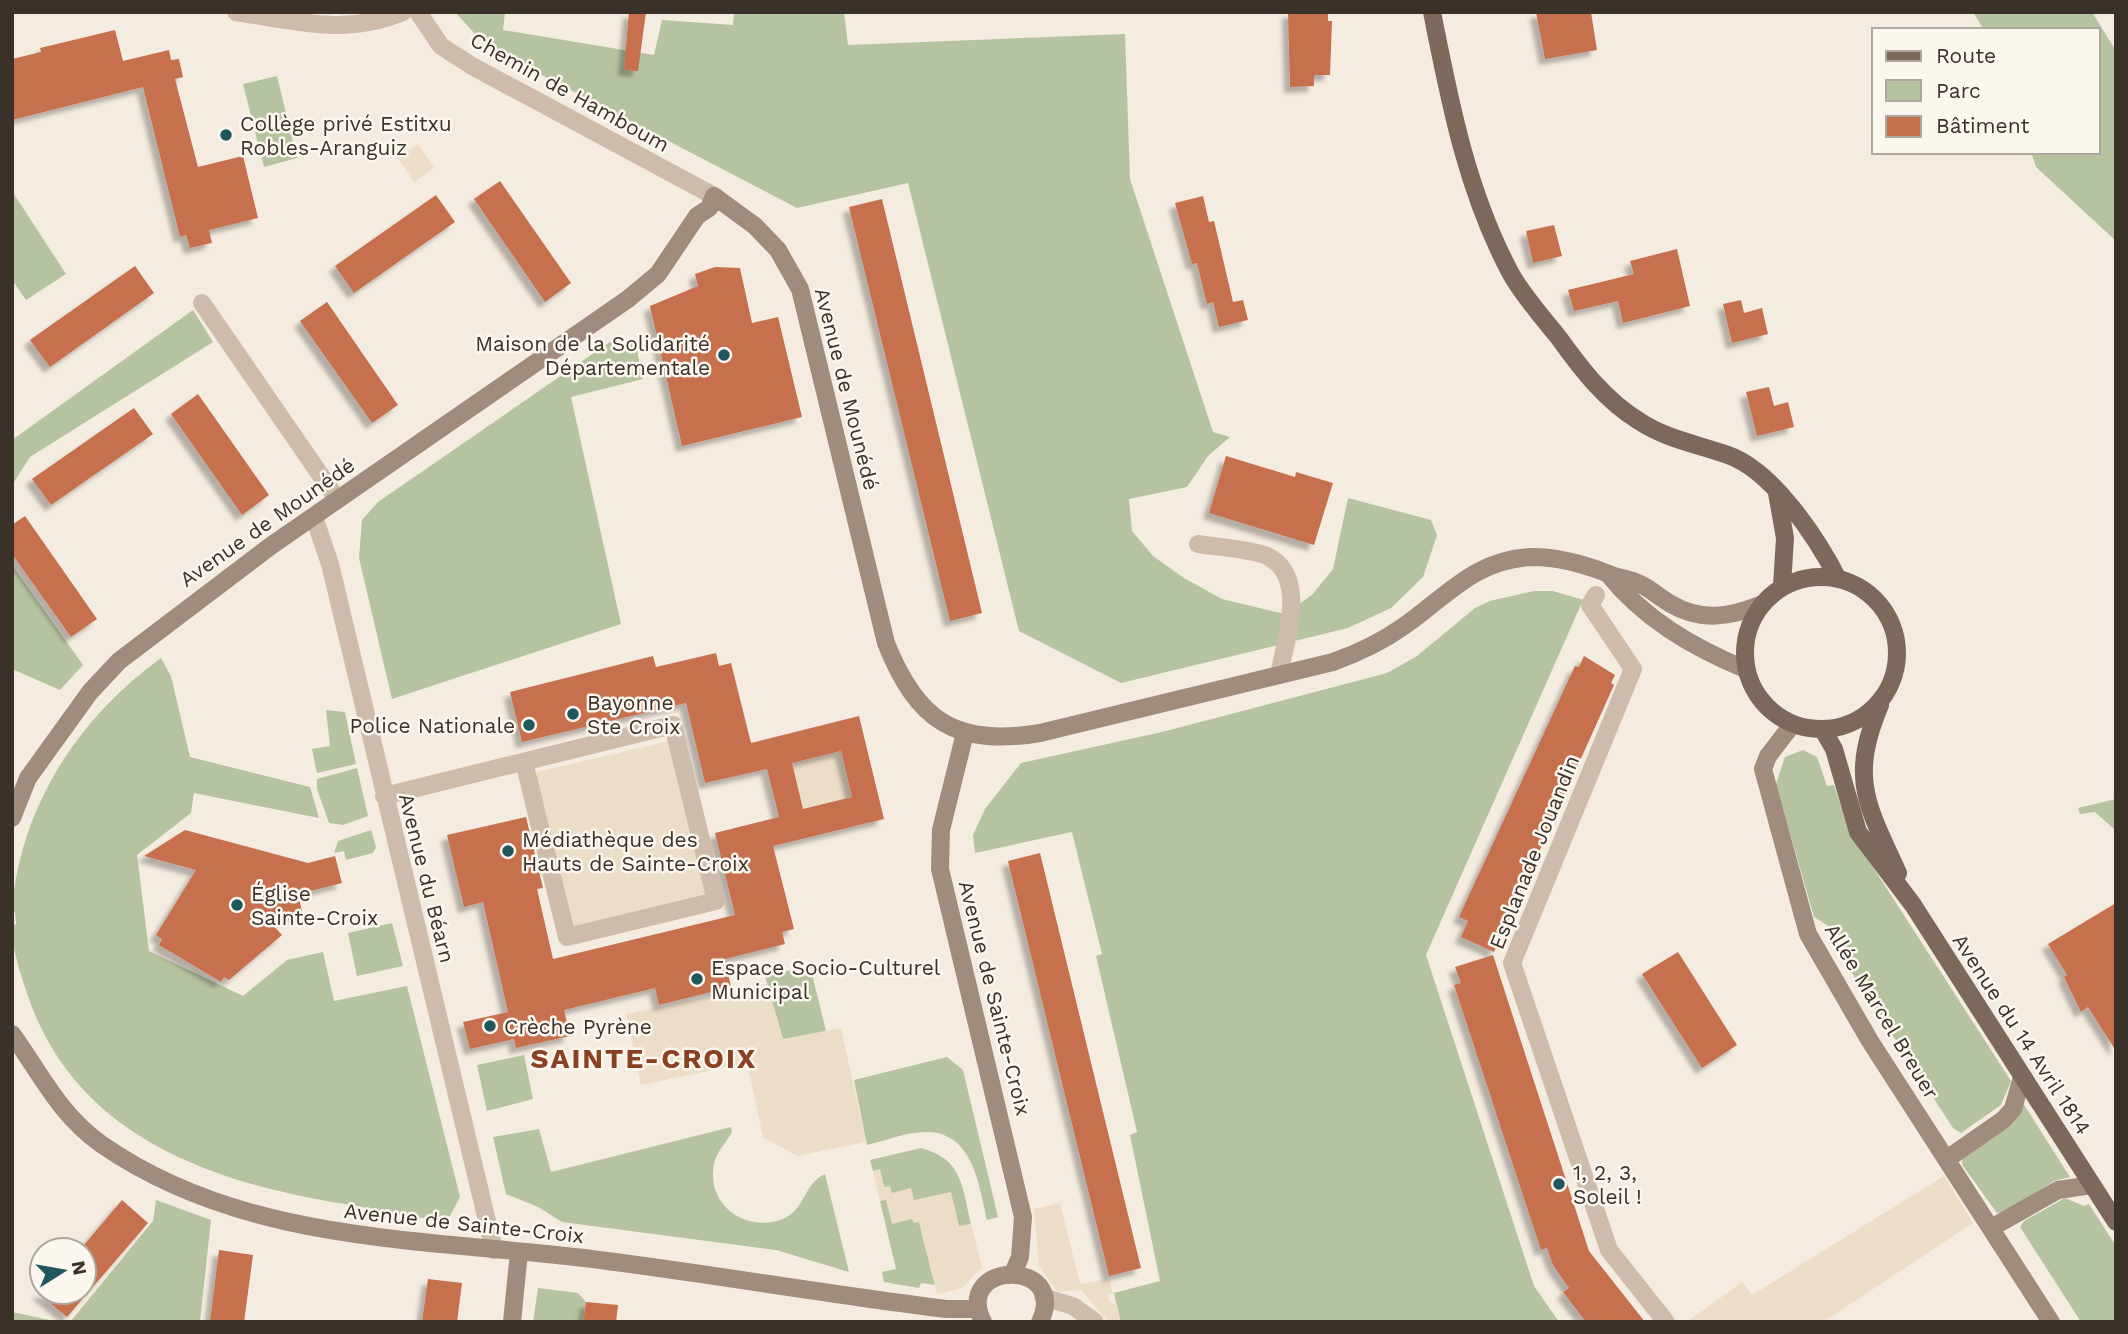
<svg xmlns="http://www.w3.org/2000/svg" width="2128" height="1334" font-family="'Work Sans',sans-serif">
<defs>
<filter id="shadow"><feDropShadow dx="-6" dy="6" stdDeviation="2" flood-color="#0004"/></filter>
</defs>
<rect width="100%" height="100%" fill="#f4ece1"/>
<path fill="#b6c3a0" d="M 455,12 L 505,12 L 503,30 L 654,55 L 662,20 L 733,25 L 734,12 L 844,12 L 848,45 L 1125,34 L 1130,179 L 1213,432 L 1230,437 L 1208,456 L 1187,487 L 1129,499 L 1132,531 L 1153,556 L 1184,578 L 1222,599 L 1285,614 L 1312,595 L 1333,569 L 1348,498 L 1431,520 L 1437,535 L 1423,577 L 1391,608 L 1348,628 L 1121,683 L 1019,631 L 908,183 L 797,208 L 513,60 L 476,35 Z
M 1973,12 L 2092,12 L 2116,51 L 2116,241 L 2036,167 L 2031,152 L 2098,152 L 2098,30 L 1984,30 Z
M 277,76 L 297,158 L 264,167 L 243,84 Z
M 12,191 L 66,274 L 26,300 L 12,280 Z
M 193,310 L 213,342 L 30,457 L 12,485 L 12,440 Z
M 620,335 L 636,345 L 643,379 L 571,397 L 621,624 L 392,699 L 359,558 L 362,520 L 378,502 Z
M 12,565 L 83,665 L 60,690 L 12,669 Z
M 1534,591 L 1553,591 L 1583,600 L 1426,955 L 1534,1286 L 1559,1322 L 1120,1322 L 1114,1293 L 1160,1281 L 1130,1135 L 1137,1132 L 1096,956 L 1102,954 L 1072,832 L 975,853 L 973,835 L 985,809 L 1021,763 L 1162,732 L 1387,673 L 1417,656 L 1475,608 L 1490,601 Z
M 161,658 L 171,676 L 190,757 L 310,787 L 319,818 L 194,793 L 191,813 L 137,855 L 149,951 L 243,996 L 287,960 L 323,952 L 334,1001 L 407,986 L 460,1197 L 450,1216 C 431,1224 378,1210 356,1206 C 220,1185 79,1141 29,999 C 21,975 12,951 12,926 L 16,924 L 15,912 L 12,910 C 20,807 78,718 161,658 Z
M 326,710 L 345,712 L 356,764 L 317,773 L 312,749 L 330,746 Z
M 1803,750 L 1817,757 L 1827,786 L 1834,785 L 1849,830 L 2011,1081 L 2001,1105 L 1961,1133 L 1953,1128 L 1835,947 L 1830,927 L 1814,917 L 1776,784 L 1785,757 Z
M 357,768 L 368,816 L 343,825 L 329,823 L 317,789 L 317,779 Z
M 2116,799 L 2116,831 L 2095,812 L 2080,814 L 2078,808 Z
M 371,830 L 376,847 L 373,853 L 346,860 L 344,851 L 334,853 L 338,841 Z
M 392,923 L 403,966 L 357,976 L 348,933 Z
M 810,966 L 826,1031 L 783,1040 L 765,976 Z
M 524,1055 L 533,1099 L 487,1111 L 477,1065 Z
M 947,1057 L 963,1070 L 998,1217 L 987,1220 C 979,1185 973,1131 925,1132 C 906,1132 885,1141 867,1145 L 854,1080 Z
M 2023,1103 L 2070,1177 L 2054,1181 L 2005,1212 L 1997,1213 L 1963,1166 L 1961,1156 Z
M 731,1127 L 732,1132 C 727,1141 718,1151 715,1160 C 703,1202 744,1234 783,1219 C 805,1210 804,1183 825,1174 L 849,1272 L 776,1250 L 562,1222 L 538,1207 L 506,1194 L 493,1137 L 539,1129 L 551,1172 Z
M 921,1148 C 963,1159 962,1187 971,1224 L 959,1227 L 914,1200 L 892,1193 L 884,1187 L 880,1170 L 873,1171 L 870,1160 Z
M 2065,1198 L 2084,1206 L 2089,1204 L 2116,1246 L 2116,1322 L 2081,1322 L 2020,1227 L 2024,1221 Z
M 886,1199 L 919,1222 L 935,1285 L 921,1283 L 919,1288 L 884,1282 L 882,1272 L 896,1269 L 880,1201 Z
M 156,1200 L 211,1220 L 200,1322 L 70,1322 L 153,1221 Z
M 538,1288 L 578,1293 L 586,1302 L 583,1322 L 533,1322 Z
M 12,1312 L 59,1322 L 12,1322 Z"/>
<path fill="#ebddc8" d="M 418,144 L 434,168 L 414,182 L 398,158 Z
M 670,741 L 706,894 L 569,928 L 532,773 Z
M 841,751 L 852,797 L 803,809 L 792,763 Z
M 767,984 L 783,1039 L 841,1028 L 866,1142 L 797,1156 L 763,1137 L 747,1063 L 641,1085 L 626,1014 Z
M 880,1169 L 884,1187 L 890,1186 L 892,1193 L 911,1188 L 914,1200 L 951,1192 L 959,1226 L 971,1224 L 982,1267 L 962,1288 L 937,1294 L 919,1222 L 914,1223 L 912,1219 L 892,1224 L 886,1200 L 880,1201 L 873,1171 Z
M 1944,1176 L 1973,1223 L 1823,1322 L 1687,1322 L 1742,1282 L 1752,1295 Z
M 1060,1203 L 1080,1284 L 1109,1279 L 1113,1294 L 1108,1295 L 1109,1302 L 1117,1305 L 1121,1322 L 1108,1322 L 1081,1290 L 1057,1292 L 1039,1265 L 1034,1209 Z"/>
<path fill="#c66f4d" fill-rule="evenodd" filter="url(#shadow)" d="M 629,12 L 646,12 L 638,71 L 624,70 Z
M 1288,12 L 1328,12 L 1328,21 L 1332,21 L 1330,75 L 1314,75 L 1314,86 L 1290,87 Z
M 1536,12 L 1591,12 L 1597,50 L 1545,59 Z
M 115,30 L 123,61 L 169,50 L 171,60 L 179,59 L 183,77 L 175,79 L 198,167 L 243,156 L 258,218 L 209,230 L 212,243 L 190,248 L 186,235 L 180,237 L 143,87 L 12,120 L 12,59 L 41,52 L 40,48 Z
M 500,181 L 571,283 L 545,302 L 474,199 Z
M 436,195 L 455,222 L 354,293 L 335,266 Z
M 1203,196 L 1209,222 L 1214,221 L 1233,302 L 1243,300 L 1248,320 L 1219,327 L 1213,302 L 1207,304 L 1197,263 L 1192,264 L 1175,203 Z
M 882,199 L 982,613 L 950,621 L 849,207 Z
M 1554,225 L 1562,256 L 1533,263 L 1526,231 Z
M 1677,249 L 1690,306 L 1623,323 L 1618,301 L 1574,311 L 1568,290 L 1634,274 L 1630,261 Z
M 135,266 L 154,293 L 50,367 L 30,340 Z
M 715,267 L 740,268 L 752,323 L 778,317 L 802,417 L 682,446 L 650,306 L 698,286 L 695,274 Z
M 1741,300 L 1744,313 L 1762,308 L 1768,334 L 1732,343 L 1723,304 Z
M 327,302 L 398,405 L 372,423 L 300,321 Z
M 1769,387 L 1774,406 L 1788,402 L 1794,427 L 1757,436 L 1746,392 Z
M 198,394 L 269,495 L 242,515 L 171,414 Z
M 134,408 L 153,434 L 51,505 L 32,479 Z
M 1226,456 L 1295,477 L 1296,472 L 1333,483 L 1314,545 L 1209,513 Z
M 25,516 L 97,619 L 71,637 L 12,554 L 12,525 Z
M 716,653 L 719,666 L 731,663 L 751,743 L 859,716 L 884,819 L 773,846 L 794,929 L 782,932 L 785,944 L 725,959 L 731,987 L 659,1005 L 655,988 L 564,1010 L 570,1036 L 516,1048 L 514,1039 L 470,1049 L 463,1022 L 508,1012 L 483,902 L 464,907 L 447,835 L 526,817 L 543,888 L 537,889 L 553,959 L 735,915 L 715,833 L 779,817 L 767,769 L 705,783 L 686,703 L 522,742 L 510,692 L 653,656 L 656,667 ZM 841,751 L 852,797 L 803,809 L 792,763 Z
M 1584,656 L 1615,675 L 1611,683 L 1614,685 L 1494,952 L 1461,937 L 1468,921 L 1459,917 L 1575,666 L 1579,667 Z
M 185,830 L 308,863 L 335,856 L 342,883 L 298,894 L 303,916 L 271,923 L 282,935 L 229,980 L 224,977 L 221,982 L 159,945 L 162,939 L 156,935 L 196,870 L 144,856 Z
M 1040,853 L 1141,1268 L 1109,1276 L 1008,861 Z
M 2116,903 L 2116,1051 L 2088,1007 L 2081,1012 L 2064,977 L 2067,975 L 2048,944 Z
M 1678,952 L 1737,1045 L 1702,1068 L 1642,974 Z
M 1493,955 L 1589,1251 L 1645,1322 L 1586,1322 L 1563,1292 L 1569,1288 L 1553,1265 L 1547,1248 L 1541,1250 L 1454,985 L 1461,983 L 1455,967 Z
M 122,1200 L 148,1223 L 67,1317 L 37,1292 L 84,1292 L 84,1245 Z
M 219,1250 L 253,1255 L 244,1322 L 210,1322 Z
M 428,1279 L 462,1283 L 457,1322 L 422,1322 Z
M 586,1302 L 618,1305 L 616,1322 L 583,1322 Z"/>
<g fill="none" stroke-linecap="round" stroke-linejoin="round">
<path stroke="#cdbcac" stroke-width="18" d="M 236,12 C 295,21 346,36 403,12
M 418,12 L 441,46 L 472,66 L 714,196
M 202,303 L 337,499
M 314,517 L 330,564 L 494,1250
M 1198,544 C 1217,547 1251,549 1267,556 C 1309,576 1285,641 1279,675
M 1596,595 L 1590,605 L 1633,669 L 1512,963 L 1609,1250 L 1666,1322
M 384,796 L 673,725 L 716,901 L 567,937 L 524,762
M 1043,1297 L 1073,1306 L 1095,1322"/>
<path stroke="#a08c7d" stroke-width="18" d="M 1608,574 C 1644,619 1692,647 1745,669
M 1792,725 L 1768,756 L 1763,769 L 1808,934 L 1870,1041 L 2051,1322
M 965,733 L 941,830 L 940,869 L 1023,1217 L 1020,1257 L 1013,1273
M 12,818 L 28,778 L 90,692 L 119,661 L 272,545 L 628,299 L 658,274 L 697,216 L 709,208 L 714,196 L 755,226 L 778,250 L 800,289 L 886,643 C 917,721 956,747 1040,733 L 1333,662 C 1358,653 1383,641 1404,626 C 1446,597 1475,559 1532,557 C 1560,557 1584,564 1609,574 C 1619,578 1630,579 1640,584 C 1651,589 1660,598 1671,604 C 1701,622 1731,617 1762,604
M 12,1034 C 41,1074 59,1114 101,1144 C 243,1243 419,1238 584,1258 C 705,1273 825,1294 946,1309 L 978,1309
M 1947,1159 L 2003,1120 L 2013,1109 L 2022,1077
M 1991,1228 L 2058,1190 L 2092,1185
M 512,1322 L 519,1252
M 983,1322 C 952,1260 1070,1258 1040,1322"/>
<path stroke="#7d695c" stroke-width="18" d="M 1432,12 C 1450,103 1467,192 1511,274 C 1524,297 1543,318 1559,338 C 1582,370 1605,400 1639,421 C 1666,439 1697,444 1728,455 C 1773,471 1817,538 1838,579
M 1777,493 L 1785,538 L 1782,586
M1745 653a76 76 0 1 1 152 0a76 76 0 1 1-152 0Z
M 1880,705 C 1849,779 1867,805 1898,873
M 1823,730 L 1834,749 L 1858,832 L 1913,905 L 2116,1222"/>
</g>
<g fill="#20575d" stroke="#fbf6ee" stroke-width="2.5">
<circle cx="226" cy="135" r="7"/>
<circle cx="724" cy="355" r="7"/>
<circle cx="573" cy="714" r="7"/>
<circle cx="529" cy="725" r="7"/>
<circle cx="508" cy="851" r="7"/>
<circle cx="237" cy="905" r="7"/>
<circle cx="697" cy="979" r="7"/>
<circle cx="490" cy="1026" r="7"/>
<circle cx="1559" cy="1184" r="7"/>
</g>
<g text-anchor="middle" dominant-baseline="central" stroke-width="5" stroke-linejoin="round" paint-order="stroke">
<g font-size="21" fill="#3b312b" stroke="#fbf6ee">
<text transform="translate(570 92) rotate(29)">Chemin de Hamboum</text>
<text transform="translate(847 389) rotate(76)">Avenue de Mounédé</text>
<text transform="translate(267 522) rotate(-35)">Avenue de Mounédé</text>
<text transform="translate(1534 852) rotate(-68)">Esplanade Jouandin</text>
<text transform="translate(427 878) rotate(76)">Avenue du Béarn</text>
<text transform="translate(995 998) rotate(76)">Avenue de Sainte-Croix</text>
<text transform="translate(1882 1011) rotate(59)">Allée Marcel Breuer</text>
<text transform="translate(2022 1034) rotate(57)">Avenue du 14 Avril 1814</text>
<text transform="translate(464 1223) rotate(6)">Avenue de Sainte-Croix</text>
</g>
<g font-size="21" fill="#3b312b" stroke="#fbf6ee" text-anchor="start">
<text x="240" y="123">Collège privé Estitxu<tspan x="240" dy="24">Robles-Aranguiz</tspan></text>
<text x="710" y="343" text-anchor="end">Maison de la Solidarité<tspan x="710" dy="24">Départementale</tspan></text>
<text x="587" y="702">Bayonne<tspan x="587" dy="24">Ste Croix</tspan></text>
<text x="515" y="725" text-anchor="end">Police Nationale</text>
<text x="522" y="839">Médiathèque des<tspan x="522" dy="24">Hauts de Sainte-Croix</tspan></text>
<text x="251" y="893">Église<tspan x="251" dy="24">Sainte-Croix</tspan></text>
<text x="711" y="967">Espace Socio-Culturel<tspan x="711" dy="24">Municipal</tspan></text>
<text x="504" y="1026">Crèche Pyrène</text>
<text x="1573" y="1172">1, 2, 3,<tspan x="1573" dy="24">Soleil !</tspan></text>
</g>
<g font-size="28" font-weight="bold" letter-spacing="2" fill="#8a4023" stroke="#fbf6ee">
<text x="644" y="1058">SAINTE-CROIX</text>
</g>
</g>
<rect width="2128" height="1334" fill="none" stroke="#3b312b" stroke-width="28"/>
<rect x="1872" y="28" width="228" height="126" fill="#fbf6ee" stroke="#aea7a0" stroke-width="2"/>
<rect x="1886" y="51" width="35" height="10" fill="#7d695c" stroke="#aea7a0" stroke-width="2"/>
<text x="1936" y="63" font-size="21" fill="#3b312b">Route</text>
<rect x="1886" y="80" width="35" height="21" fill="#b6c3a0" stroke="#aea7a0" stroke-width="2"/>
<text x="1936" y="98" font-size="21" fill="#3b312b">Parc</text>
<rect x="1886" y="116" width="35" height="21" fill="#c66f4d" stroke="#aea7a0" stroke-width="2"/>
<text x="1936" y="133" font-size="21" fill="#3b312b">Bâtiment</text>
<g transform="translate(63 1271) rotate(79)"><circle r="33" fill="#fbf6ee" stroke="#aea7a0" stroke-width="2"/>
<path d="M0-5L12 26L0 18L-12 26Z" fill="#20575d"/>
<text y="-10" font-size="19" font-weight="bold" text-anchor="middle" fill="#3b312b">N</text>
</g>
</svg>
